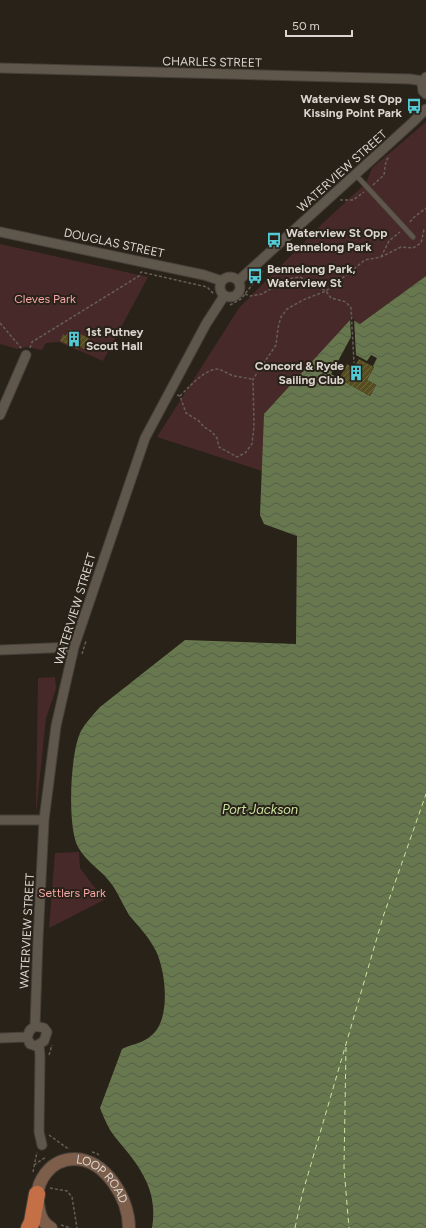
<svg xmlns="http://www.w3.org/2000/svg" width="426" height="1228" font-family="Figtree,sans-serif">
<defs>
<pattern id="water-waves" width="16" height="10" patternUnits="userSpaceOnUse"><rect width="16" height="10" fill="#68784e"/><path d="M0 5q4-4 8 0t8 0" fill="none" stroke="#565f47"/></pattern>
<pattern id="building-hatch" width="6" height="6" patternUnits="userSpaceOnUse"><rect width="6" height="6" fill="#564d21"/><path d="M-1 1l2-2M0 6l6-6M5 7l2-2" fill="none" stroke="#6e6640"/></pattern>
</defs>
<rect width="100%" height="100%" fill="#292219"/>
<path fill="#482929" d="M 426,122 L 426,276 L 360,324 L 264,414 L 262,471 L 157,437 L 239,308 L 323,223 L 366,183 L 372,168 Z
M 0,244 L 148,277 L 103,361 L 59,342 L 46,343 L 42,350 L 27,347 L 17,349 L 0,344 Z
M 55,677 L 56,689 L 46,718 L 36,813 L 38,678 Z
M 79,852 L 80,868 L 104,900 L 49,928 L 55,853 Z"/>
<path fill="url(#water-waves)" d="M 426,276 L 426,1228 L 152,1228 C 157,1198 147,1177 129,1154 C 123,1146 116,1139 110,1130 C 106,1123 103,1115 100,1108 L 122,1049 C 132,1044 144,1043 152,1035 C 171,1019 166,972 156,951 C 149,937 139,927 129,915 C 123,905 119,895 113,886 C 103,871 87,863 78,847 C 67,827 70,752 81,731 C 86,722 93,715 100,707 L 185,640 L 296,644 L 297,536 L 264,524 L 260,515 L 264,414 L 351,319 L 360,324 Z"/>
<path fill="#292219" d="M 350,317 L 354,319 L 356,355 L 367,361 L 371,355 L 377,358 L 373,366 L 374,367 L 367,380 L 376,385 L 370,396 L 331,374 L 351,337 Z"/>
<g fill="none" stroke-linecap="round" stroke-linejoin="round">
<path stroke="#cce5a1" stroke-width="1" stroke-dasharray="5 4" stroke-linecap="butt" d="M 346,1047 L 344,1168 L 349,1228
M 295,1228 L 302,1195 L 383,917 L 426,794"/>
</g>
<path fill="url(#building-hatch)" d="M 69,329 L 89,338 L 84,349 L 78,346 L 77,349 L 60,341 L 63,334 L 66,336 Z
M 359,359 L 374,367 L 367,380 L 376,385 L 370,396 L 339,379 L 347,364 L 354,368 Z"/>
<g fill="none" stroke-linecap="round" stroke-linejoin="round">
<g stroke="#464039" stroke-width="6">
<path id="lane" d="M 355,174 L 413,237"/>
</g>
<g stroke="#464039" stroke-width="11">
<path id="street" d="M 0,68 L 410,79 L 423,81
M 426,77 L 422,84 L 423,91 L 426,94
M 0,232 L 204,275 L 222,281
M220 287a10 10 0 1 1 20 0a10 10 0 1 1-20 0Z
M 238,281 L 413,122 L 426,109
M 0,415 L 26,355
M 0,650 L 74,647
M 0,820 L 44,820
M 35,1026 L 38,939 L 44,820 L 56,726 L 74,647 L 145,438 L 206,324 L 224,296
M 35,1026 L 44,1028 L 47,1032 L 44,1041 L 36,1046 L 30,1044 L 27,1037 L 30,1030 Z
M 0,1038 L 27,1037
M 39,1045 L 40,1056 L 39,1132 L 42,1145"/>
</g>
<g stroke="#464039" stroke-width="14">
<g id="secondary">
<path id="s1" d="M 51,1228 C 41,1222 39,1213 38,1202 C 36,1191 39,1182 46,1173 C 53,1164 63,1159 75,1159 C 106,1160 129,1199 129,1228"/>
</g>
</g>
<g stroke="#464039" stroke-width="18">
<path id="highway" d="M 29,1228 L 32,1222 L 37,1194"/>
</g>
<path stroke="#655f57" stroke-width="1.5" stroke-dasharray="3 2" stroke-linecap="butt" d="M 373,185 L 384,175 L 386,161 L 389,157
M 340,200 L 353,200 L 364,192
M 410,222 L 413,218 L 426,208
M 381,257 L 389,241 L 400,232
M 245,294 L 250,296 L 262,294 L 287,279 L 300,277 L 326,291 L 331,298 L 346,302 L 351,308 L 354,363
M 230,305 L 241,299 L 263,271
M 0,323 L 22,349
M 30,348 L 32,342 L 139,276 L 141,272 L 207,287 L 214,294
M 177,395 L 180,396 L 186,413 L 199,421 L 204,427 L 212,432 L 217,438 L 219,447 L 237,457 L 245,453 L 252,444 L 254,426 L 253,379 L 276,345 L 278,328 L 281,317 L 287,309 L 303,300 L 326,291 L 365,260 L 381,257 L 401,247 L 413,248 L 421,243 L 424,230 L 426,229
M 180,396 C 188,388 205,369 217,369 C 223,370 228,374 234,376 C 240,377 246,378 252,379
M 82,654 L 86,641
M 49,1055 L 52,1045
M 49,1135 L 67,1148 L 70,1148
M 92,1152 L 96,1153 L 99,1155
M 34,1165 L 46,1157
M 33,1172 L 37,1152
M 50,1188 L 67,1191 L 72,1197 L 77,1228
M 61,1225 L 71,1228"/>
<use href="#lane" stroke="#5f564c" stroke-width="4.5"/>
<use href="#street" stroke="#5f564c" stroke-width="9"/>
<use href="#secondary" stroke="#7d5e4a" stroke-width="12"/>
<use href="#highway" stroke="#c46f46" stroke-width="16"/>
</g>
<defs>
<g id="bus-bare" transform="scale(1.2)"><path d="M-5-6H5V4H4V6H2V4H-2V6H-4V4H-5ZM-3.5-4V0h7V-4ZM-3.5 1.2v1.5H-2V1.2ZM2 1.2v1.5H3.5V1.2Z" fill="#52cbd7" stroke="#292219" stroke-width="2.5" paint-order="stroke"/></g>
<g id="building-bare" transform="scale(1.2)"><path d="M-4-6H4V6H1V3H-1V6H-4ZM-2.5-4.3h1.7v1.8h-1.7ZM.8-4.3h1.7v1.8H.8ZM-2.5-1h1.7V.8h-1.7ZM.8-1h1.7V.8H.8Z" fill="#52cbd7" stroke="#292219" stroke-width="2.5" paint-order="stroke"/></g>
</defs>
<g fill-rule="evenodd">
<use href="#bus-bare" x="414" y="106"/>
<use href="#bus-bare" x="274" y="240"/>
<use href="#bus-bare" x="255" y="276"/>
<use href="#building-bare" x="74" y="339"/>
<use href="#building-bare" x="356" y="373"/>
</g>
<g text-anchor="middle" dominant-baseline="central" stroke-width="4" stroke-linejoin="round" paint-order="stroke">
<g font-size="12" fill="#dad5cf" stroke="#292219">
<text transform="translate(212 62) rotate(1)">CHARLES STREET</text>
<text transform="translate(342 171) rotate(-42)">WATERVIEW STREET</text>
<text transform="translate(114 243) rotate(12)">DOUGLAS STREET</text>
<text transform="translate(75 609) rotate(-73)">WATERVIEW STREET</text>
<text transform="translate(27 931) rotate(-87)">WATERVIEW STREET</text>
<text stroke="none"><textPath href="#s1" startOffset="130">LOOP ROAD</textPath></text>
</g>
<g font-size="12" font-weight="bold" fill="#dad5cf" stroke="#292219" text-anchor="start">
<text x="402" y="99" text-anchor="end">Waterview St Opp<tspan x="402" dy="14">Kissing Point Park</tspan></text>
<text x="286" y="233">Waterview St Opp<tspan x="286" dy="14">Bennelong Park</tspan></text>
<text x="267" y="269">Bennelong Park,<tspan x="267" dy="14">Waterview St</tspan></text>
<text x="86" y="332">1st Putney<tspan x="86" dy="14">Scout Hall</tspan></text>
<text x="344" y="366" text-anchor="end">Concord &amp; Ryde<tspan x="344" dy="14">Sailing Club</tspan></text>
</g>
<g font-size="12" fill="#f5a6a6" stroke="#292219">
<text x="45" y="299">Cleves Park</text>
<text x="72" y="893">Settlers Park</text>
</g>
<g font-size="13" font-style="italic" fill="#cce5a1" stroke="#292219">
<text x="260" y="809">Port Jackson</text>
</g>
</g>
<path d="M286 30v6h66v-6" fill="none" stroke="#dad5cf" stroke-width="2"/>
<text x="292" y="30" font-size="12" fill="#dad5cf" stroke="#292219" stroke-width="3" paint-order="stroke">50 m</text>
</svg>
